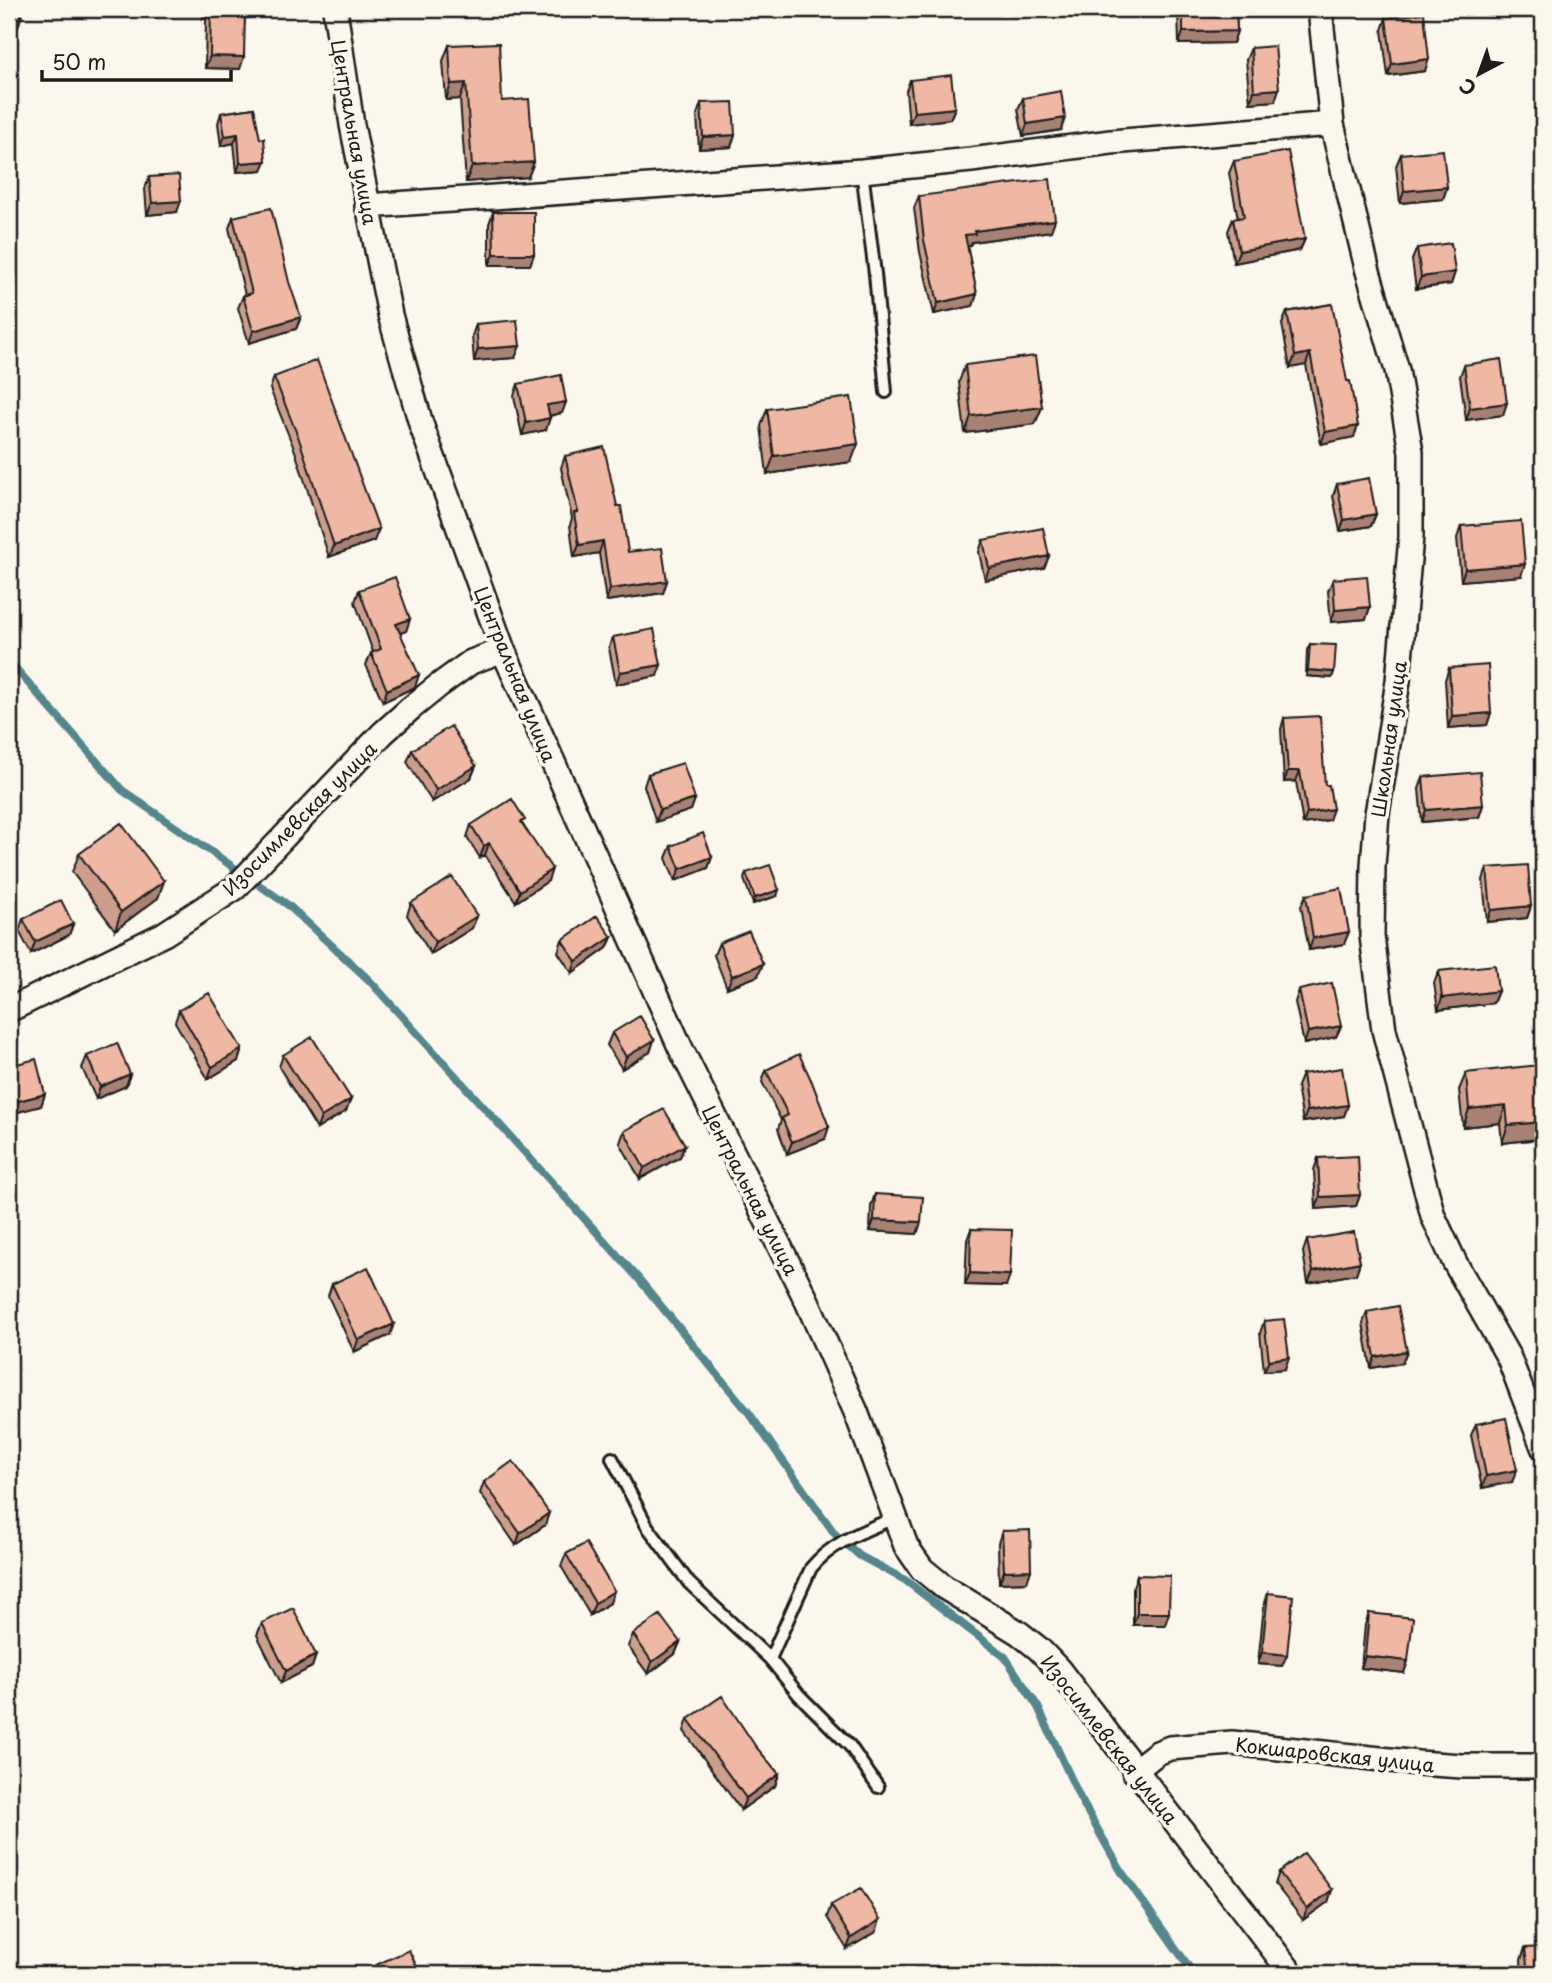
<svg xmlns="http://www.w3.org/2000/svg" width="1552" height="1983" font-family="'Playpen Sans',sans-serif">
<rect width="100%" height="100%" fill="#fbf7ec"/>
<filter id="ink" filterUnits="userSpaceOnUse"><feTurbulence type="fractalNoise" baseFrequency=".0143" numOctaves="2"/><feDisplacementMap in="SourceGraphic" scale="14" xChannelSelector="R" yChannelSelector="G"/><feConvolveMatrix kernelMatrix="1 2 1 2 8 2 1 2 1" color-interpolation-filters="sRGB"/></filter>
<g filter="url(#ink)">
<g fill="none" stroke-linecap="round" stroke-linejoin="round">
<path stroke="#55868b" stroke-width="8" d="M 9,661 L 122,790 L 288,905 L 369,980 L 638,1278 L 749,1413 L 835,1534 L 860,1556 L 905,1580 L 1005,1657 L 1038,1707 L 1080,1798 L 1121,1871 L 1194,1974"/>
<g stroke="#1c1c1c" stroke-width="16">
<path id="lane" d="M 862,171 L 875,274 L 886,392
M 612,1458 L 647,1526 L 689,1583 L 770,1659 L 799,1695 L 850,1746 L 878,1787
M 770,1659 L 811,1568 C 832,1542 864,1531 894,1518"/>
</g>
<g stroke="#1c1c1c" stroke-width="28">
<path id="street" d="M 335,9 L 352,125 L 390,315 L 421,424 L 503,650 L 681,1049 L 807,1301 L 856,1412 L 906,1546 L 922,1569 L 944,1587 L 1019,1633 L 1039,1649 L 1059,1670 L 1292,1974
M 1320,9 L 1332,124 L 1367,268 L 1397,370 L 1411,452 L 1411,537 L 1398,681 L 1377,814 L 1373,865 L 1372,936 L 1384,1030 L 1433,1216 L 1455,1263 L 1509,1358 L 1543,1447
M 367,206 L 862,171 L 971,160 L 1111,142 L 1332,124
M 9,1010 L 164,934 L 235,888 L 383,733 L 411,708 L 438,686 L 471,662 L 503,650
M 1134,1771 L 1157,1753 L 1170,1748 L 1232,1743 L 1418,1763 L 1462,1766 L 1543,1766"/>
</g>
<use href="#lane" stroke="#fbf7ec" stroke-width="10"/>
<use href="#street" stroke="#fbf7ec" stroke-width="23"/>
</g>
<path fill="#ce9e8d" stroke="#1c1c1c" stroke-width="2" d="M 203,9 L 251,9 L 248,18 L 245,18 L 240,69 L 205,68 L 206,19 L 203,19 Z
M 1178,9 L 1236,9 L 1237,31 L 1233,43 L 1179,44 Z
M 1386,18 L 1425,71 L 1388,76 L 1382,30 Z
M 449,45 L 502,101 L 534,162 L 528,177 L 466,182 L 460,99 L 446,100 L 443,61 Z
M 1251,48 L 1275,101 L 1250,103 L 1246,60 Z
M 910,80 L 955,108 L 950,119 L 909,124 L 906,91 Z
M 1023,98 L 1061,130 L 1023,136 L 1018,109 Z
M 701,103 L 735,135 L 731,147 L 699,149 L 697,115 Z
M 254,108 L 262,170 L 237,172 L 234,143 L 221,146 L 218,123 L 221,113 Z
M 1401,154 L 1447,187 L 1443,199 L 1400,203 L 1396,166 Z
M 1234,161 L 1305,239 L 1300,250 L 1234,263 L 1228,231 L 1233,219 L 1238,218 L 1229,173 Z
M 149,177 L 177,212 L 147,215 L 145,189 Z
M 919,196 L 1051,231 L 972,242 L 970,245 L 967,246 L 977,294 L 973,306 L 934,314 L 920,252 L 914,208 Z
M 493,212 L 534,254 L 530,265 L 489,265 L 489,224 Z
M 233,217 L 301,317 L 296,329 L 249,343 L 238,308 L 243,296 L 245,295 L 229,228 Z
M 1417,248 L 1455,272 L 1451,284 L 1416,289 L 1412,260 Z
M 1332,304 L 1354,437 L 1321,444 L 1306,365 L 1290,368 L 1282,324 L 1287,312 Z
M 476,324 L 515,358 L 474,361 L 472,336 Z
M 965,365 L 1042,407 L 1035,424 L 965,433 L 959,382 Z
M 1464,365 L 1503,415 L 1466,420 L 1460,376 Z
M 274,377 L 374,541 L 329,557 L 295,451 L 270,389 Z
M 518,384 L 566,402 L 562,413 L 550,416 L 546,430 L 522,435 L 514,396 Z
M 767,409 L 851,462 L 767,474 L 761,426 Z
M 565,456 L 617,506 L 628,552 L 667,581 L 663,593 L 606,601 L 599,553 L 574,557 L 570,525 L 572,518 L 561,468 Z
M 1337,484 L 1376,514 L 1371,526 L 1340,531 L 1333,496 Z
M 1461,526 L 1521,576 L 1461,581 L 1457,538 Z
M 983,540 L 1049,556 L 1044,568 L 985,580 L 979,552 Z
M 1333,579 L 1370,607 L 1366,619 L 1331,622 L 1328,591 Z
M 359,590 L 410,619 L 406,631 L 400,633 L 415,687 L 383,702 L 366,665 L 371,653 L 373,652 L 355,602 Z
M 613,637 L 657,676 L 616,684 L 609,648 Z
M 1310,644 L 1334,672 L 1332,678 L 1306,676 L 1307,650 Z
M 1449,668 L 1491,713 L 1487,725 L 1448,728 L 1445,680 Z
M 1284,718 L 1325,785 L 1329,820 L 1303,824 L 1296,781 L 1284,782 L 1281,729 Z
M 412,750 L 476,766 L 471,778 L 432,802 L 407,762 Z
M 648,774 L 695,799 L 691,810 L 656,822 L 644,786 Z
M 1423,777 L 1483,805 L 1479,817 L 1422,822 L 1419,789 Z
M 471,825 L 523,825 L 548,881 L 516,902 L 485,855 L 480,858 L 467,837 Z
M 671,846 L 712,857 L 708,868 L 675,881 L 666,858 Z
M 79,854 L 164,881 L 158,898 L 115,930 L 72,872 Z
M 1487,868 L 1531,906 L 1527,918 L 1487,922 L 1483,880 Z
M 746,873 L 777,896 L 753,904 L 744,879 Z
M 1306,895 L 1344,944 L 1309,950 L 1301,906 Z
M 411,903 L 477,916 L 472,928 L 431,954 L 407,915 Z
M 23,919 L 73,924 L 69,935 L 31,954 L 19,931 Z
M 612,937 L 607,948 L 572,973 L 558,952 L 562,940 Z
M 719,943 L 758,976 L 727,988 L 714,955 Z
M 1439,971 L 1498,991 L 1493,1003 L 1438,1010 L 1434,983 Z
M 1299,990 L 1341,1026 L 1336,1037 L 1304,1044 L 1295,1002 Z
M 179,1010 L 242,1049 L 238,1061 L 208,1079 L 175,1022 Z
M 612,1033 L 654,1040 L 650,1052 L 622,1069 L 607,1045 Z
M 283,1055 L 351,1099 L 346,1111 L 317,1129 L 279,1067 Z
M 87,1056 L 130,1074 L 126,1086 L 96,1099 L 82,1068 Z
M 9,1066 L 45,1094 L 41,1106 L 10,1114 L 9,1109 Z
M 766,1070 L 825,1139 L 787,1154 L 778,1129 L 781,1120 L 762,1082 Z
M 1466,1073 L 1543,1102 L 1543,1128 L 1539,1139 L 1502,1143 L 1500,1123 L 1463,1127 L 1459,1090 Z
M 1302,1074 L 1348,1105 L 1344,1116 L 1303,1122 L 1297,1086 Z
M 624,1131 L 685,1145 L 680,1157 L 640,1179 L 620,1143 Z
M 1318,1158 L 1360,1195 L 1356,1206 L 1316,1209 L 1314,1170 Z
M 875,1194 L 921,1222 L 917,1234 L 870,1231 L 871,1206 Z
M 971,1229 L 1006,1286 L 965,1285 L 967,1240 Z
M 1307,1240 L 1360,1262 L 1356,1274 L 1308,1283 L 1303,1252 Z
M 1543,1253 L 1543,1300 L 1541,1300 Z
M 332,1284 L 390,1335 L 354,1352 L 328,1296 Z
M 1367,1312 L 1407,1351 L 1402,1363 L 1371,1368 L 1363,1323 Z
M 1264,1321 L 1285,1369 L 1264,1371 L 1260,1333 Z
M 1476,1424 L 1512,1482 L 1482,1488 L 1471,1435 Z
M 484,1482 L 545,1525 L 516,1545 L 480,1493 Z
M 1002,1531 L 1031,1570 L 1027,1582 L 999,1583 L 998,1543 Z
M 566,1554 L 610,1603 L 590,1615 L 561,1566 Z
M 1137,1575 L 1165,1625 L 1133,1625 L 1133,1587 Z
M 1268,1593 L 1282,1666 L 1258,1664 L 1264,1605 Z
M 1369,1613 L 1408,1661 L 1404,1673 L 1361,1668 L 1365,1625 Z
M 262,1623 L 316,1655 L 312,1667 L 281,1683 L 257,1635 Z
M 633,1634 L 680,1642 L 675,1654 L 648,1674 L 628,1646 Z
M 1543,1671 L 1543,1702 L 1540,1702 Z
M 688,1719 L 756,1747 L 779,1774 L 775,1786 L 741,1810 L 684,1731 Z
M 1279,1872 L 1332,1890 L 1328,1902 L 1303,1920 L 1275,1884 Z
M 831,1905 L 876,1932 L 847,1949 L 827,1917 Z
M 1525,1948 L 1543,1974 L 1522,1974 L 1521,1960 Z
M 376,1965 L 420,1974 L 373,1974 Z"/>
<path fill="#a78173" stroke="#1c1c1c" stroke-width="2" d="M 207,9 L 210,9 L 206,19 L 203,19 Z
M 244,9 L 251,9 L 248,18 L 241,18 Z
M 22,15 L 18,27 L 9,28 L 9,16 Z
M 1237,31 L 1233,43 L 1179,44 L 1183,32 Z
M 210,56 L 244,57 L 240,69 L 205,68 Z
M 1429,59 L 1425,71 L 1388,76 L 1392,64 Z
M 466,83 L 460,99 L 446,100 L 451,84 Z
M 1279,89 L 1275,101 L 1250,103 L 1254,91 Z
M 955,108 L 950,119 L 909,124 L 914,112 Z
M 1065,118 L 1061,130 L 1023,136 L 1027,124 Z
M 238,134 L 234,143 L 221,146 L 225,136 Z
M 735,135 L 731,147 L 699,149 L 703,137 Z
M 266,161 L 262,170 L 237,172 L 240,163 Z
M 534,162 L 528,177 L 466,182 L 472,166 Z
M 1447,187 L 1443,199 L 1400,203 L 1404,191 Z
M 181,201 L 177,212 L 147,215 L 152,203 Z
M 1055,220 L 1051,231 L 972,242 L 970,245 L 960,247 L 965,235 L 974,231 Z
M 1305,239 L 1300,250 L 1234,263 L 1239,251 Z
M 494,254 L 534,254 L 530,265 L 489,265 Z
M 1455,272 L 1451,284 L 1416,289 L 1421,277 Z
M 977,294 L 973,306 L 934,314 L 938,303 Z
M 301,317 L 296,329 L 249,343 L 253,331 Z
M 520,346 L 515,358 L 474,361 L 478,349 Z
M 1310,353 L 1306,365 L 1290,368 L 1295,356 Z
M 566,402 L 562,413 L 543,417 L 547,405 Z
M 1507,403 L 1503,415 L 1466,420 L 1470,408 Z
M 1042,407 L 1035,424 L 965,433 L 971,416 Z
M 550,418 L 546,430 L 522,435 L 526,423 Z
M 1358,426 L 1354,437 L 1321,444 L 1325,432 Z
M 858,444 L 851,462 L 767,474 L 774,456 Z
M 1376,514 L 1371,526 L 1340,531 L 1344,520 Z
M 379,529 L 374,541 L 329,557 L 334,546 Z
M 603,541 L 599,553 L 574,557 L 579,545 Z
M 1049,556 L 1044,568 L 985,580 L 989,568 Z
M 1525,564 L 1521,576 L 1461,581 L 1465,569 Z
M 667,581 L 663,593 L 606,601 L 610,589 Z
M 1370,607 L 1366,619 L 1331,622 L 1335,610 Z
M 410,619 L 406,631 L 392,636 L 396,624 Z
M 661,665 L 657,676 L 616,684 L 620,672 Z
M 1308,670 L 1334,672 L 1332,678 L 1306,676 Z
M 419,675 L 415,687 L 383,702 L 387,690 Z
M 1491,713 L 1487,725 L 1448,728 L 1452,716 Z
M 476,766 L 471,778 L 432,802 L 436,790 Z
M 1288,771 L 1300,771 L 1296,781 L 1284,782 Z
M 695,799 L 691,810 L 656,822 L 660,810 Z
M 1483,805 L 1479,817 L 1422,822 L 1426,810 Z
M 1333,809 L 1329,820 L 1303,824 L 1307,813 Z
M 489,843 L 485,855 L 480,858 L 484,846 Z
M 712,857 L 708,868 L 675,881 L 680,869 Z
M 552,869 L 548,881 L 516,902 L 520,891 Z
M 164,881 L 158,898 L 115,930 L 121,912 Z
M 779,890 L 777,896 L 753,904 L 755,898 Z
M 1531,906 L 1527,918 L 1487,922 L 1491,910 Z
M 477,916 L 472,928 L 431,954 L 435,942 Z
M 73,924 L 69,935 L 31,954 L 35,942 Z
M 1349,932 L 1344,944 L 1309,950 L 1313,938 Z
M 612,937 L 607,948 L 572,973 L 576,961 Z
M 763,964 L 758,976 L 727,988 L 732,976 Z
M 1498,991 L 1493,1003 L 1438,1010 L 1442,998 Z
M 1341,1026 L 1336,1037 L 1304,1044 L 1308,1032 Z
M 654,1040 L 650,1052 L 622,1069 L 626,1057 Z
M 242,1049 L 238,1061 L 208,1079 L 212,1067 Z
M 130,1074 L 126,1086 L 96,1099 L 100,1087 Z
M 45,1094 L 41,1106 L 10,1114 L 14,1102 Z
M 351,1099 L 346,1111 L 317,1129 L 321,1117 Z
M 1348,1105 L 1344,1116 L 1303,1122 L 1307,1111 Z
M 1506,1105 L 1500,1123 L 1463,1127 L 1469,1109 Z
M 1543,1122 L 1543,1128 L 1539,1139 L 1502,1143 L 1508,1125 Z
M 829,1127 L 825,1139 L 787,1154 L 792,1142 Z
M 685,1145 L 680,1157 L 640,1179 L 644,1168 Z
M 1360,1195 L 1356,1206 L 1316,1209 L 1320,1197 Z
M 874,1220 L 921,1222 L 917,1234 L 870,1231 Z
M 1360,1262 L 1356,1274 L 1308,1283 L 1313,1271 Z
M 970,1273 L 1010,1275 L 1006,1286 L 965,1285 Z
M 394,1324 L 390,1335 L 354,1352 L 358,1340 Z
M 1407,1351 L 1402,1363 L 1371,1368 L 1375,1357 Z
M 1289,1357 L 1285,1369 L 1264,1371 L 1269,1360 Z
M 1517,1470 L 1512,1482 L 1482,1488 L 1486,1476 Z
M 549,1513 L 545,1525 L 516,1545 L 520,1533 Z
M 1031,1570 L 1027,1582 L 999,1583 L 1004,1571 Z
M 614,1591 L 610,1603 L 590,1615 L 595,1603 Z
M 1137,1613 L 1169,1613 L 1165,1625 L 1133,1625 Z
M 680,1642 L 675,1654 L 648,1674 L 652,1662 Z
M 1262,1652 L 1287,1655 L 1282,1666 L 1258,1664 Z
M 316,1655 L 312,1667 L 281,1683 L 286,1671 Z
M 1365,1656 L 1408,1661 L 1404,1673 L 1361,1668 Z
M 779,1774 L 775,1786 L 741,1810 L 746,1798 Z
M 1332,1890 L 1328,1902 L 1303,1920 L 1307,1909 Z
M 880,1920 L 876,1932 L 847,1949 L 851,1938 Z"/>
<path fill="#efb8a4" stroke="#1c1c1c" stroke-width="2" d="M 9,9 L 22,9 L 22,15 L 9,16 Z
M 211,9 L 245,9 L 244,57 L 210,56 Z
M 1183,9 L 1236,9 L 1237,31 L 1183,32 Z
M 1424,13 L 1429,59 L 1392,64 L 1386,18 Z
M 499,43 L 502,101 L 529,99 L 534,162 L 472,166 L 466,83 L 451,84 L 449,45 Z
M 1275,46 L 1279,89 L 1254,91 L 1251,48 Z
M 951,75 L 955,108 L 914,112 L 910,80 Z
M 1061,91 L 1065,118 L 1027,124 L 1023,98 Z
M 733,102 L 735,135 L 703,137 L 701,103 Z
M 254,108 L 260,139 L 264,138 L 266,161 L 240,163 L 238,134 L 225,136 L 221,113 Z
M 1443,150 L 1447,187 L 1404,191 L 1401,154 Z
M 1288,151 L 1305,239 L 1239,251 L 1233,219 L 1244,217 L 1234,161 Z
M 179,175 L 181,201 L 152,203 L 149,177 Z
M 1050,179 L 1055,220 L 974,231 L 975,234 L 965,235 L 977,294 L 938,303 L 924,240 L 919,196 Z
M 271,208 L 289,282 L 301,317 L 253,331 L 243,296 L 252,293 L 233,217 Z
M 493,212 L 534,212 L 534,254 L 494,254 Z
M 1451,243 L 1455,272 L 1421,277 L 1417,248 Z
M 1332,304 L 1347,381 L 1350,381 L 1358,426 L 1325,432 L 1310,353 L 1295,356 L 1287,312 Z
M 517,320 L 520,346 L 478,349 L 476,324 Z
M 1035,356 L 1042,407 L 971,416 L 965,365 Z
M 1501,359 L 1507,403 L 1470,408 L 1464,365 Z
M 317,360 L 379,529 L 334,546 L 299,439 L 274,377 Z
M 561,375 L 566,402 L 547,405 L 550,418 L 526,423 L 518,384 Z
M 851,397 L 858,444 L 774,456 L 767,409 Z
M 604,447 L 617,506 L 621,506 L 628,552 L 662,548 L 667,581 L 610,589 L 603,541 L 579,545 L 574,513 L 578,512 L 565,456 Z
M 1369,478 L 1376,514 L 1344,520 L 1337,484 Z
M 1521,521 L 1525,564 L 1465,569 L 1461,526 Z
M 1043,528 L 1049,556 L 989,568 L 983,540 Z
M 1367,576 L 1370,607 L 1335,610 L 1333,579 Z
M 395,577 L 410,619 L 396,624 L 419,675 L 387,690 L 371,653 L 381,649 L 359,590 Z
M 654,629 L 661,665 L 620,672 L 613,637 Z
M 1310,644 L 1336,645 L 1334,672 L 1308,670 Z
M 1488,665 L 1491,713 L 1452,716 L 1449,668 Z
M 1320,716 L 1325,785 L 1329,785 L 1333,809 L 1307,813 L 1300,771 L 1288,771 L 1284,718 Z
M 451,726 L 476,766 L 436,790 L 412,750 Z
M 683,763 L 695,799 L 660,810 L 648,774 Z
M 1480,772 L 1483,805 L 1426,810 L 1423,777 Z
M 512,799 L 525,820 L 521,822 L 552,869 L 520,891 L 489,843 L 484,846 L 471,825 Z
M 121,823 L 164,881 L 121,912 L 79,854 Z
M 703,833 L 712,857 L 680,869 L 671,846 Z
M 770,865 L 779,890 L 755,898 L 746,873 Z
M 1528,865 L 1531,906 L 1491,910 L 1487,868 Z
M 452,877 L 477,916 L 435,942 L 411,903 Z
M 1341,888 L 1349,932 L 1313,938 L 1306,895 Z
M 61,900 L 73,924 L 35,942 L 23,919 Z
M 597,916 L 612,937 L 576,961 L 562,940 Z
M 749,931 L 763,964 L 732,976 L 719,943 Z
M 1495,965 L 1498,991 L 1442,998 L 1439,971 Z
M 1332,983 L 1341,1026 L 1308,1032 L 1299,990 Z
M 209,993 L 242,1049 L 212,1067 L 179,1010 Z
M 640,1016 L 654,1040 L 626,1057 L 612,1033 Z
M 312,1037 L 351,1099 L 321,1117 L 283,1055 Z
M 117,1043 L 130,1074 L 100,1087 L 87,1056 Z
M 799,1054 L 812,1082 L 829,1127 L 792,1142 L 782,1118 L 788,1115 L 766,1070 Z
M 36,1059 L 45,1094 L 14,1102 L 9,1080 L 9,1066 Z
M 1539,1065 L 1543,1102 L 1543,1122 L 1508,1125 L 1506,1105 L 1469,1109 L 1466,1073 Z
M 1342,1068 L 1348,1105 L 1307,1111 L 1302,1074 Z
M 664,1109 L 685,1145 L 644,1168 L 624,1131 Z
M 1358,1156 L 1360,1195 L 1320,1197 L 1318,1158 Z
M 875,1194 L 923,1197 L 921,1222 L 874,1220 Z
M 971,1229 L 1012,1230 L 1010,1275 L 970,1273 Z
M 1354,1232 L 1360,1262 L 1313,1271 L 1307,1240 Z
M 368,1267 L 394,1324 L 358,1340 L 332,1284 Z
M 1398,1306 L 1407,1351 L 1375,1357 L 1367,1312 Z
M 1284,1319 L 1289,1357 L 1269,1360 L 1264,1321 Z
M 1506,1418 L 1517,1470 L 1486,1476 L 1476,1424 Z
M 513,1461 L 549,1513 L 520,1533 L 484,1482 Z
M 1030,1530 L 1031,1570 L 1004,1571 L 1002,1531 Z
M 586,1543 L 614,1591 L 595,1603 L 566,1554 Z
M 1137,1575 L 1170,1576 L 1169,1613 L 1137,1613 Z
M 1268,1593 L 1293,1596 L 1287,1655 L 1262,1652 Z
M 293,1608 L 316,1655 L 286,1671 L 262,1623 Z
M 1369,1613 L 1413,1618 L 1408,1661 L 1365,1656 Z
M 660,1615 L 680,1642 L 652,1662 L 633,1634 Z
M 722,1696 L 756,1747 L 779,1774 L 746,1798 L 688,1719 Z
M 1304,1853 L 1332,1890 L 1307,1909 L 1279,1872 Z
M 861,1888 L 880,1920 L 851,1938 L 831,1905 Z
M 1543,1947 L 1543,1974 L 1528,1974 L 1525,1948 Z
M 409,1950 L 420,1974 L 381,1974 L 376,1965 Z"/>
</g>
<g text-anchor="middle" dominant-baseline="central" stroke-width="7" stroke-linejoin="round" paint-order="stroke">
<g font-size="19" fill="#1c1c1c" stroke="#fbf7ec">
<text transform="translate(355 132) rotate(80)">Центральная улица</text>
<text transform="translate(516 674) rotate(68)">Центральная улица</text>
<text transform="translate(1388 739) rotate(-82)">Школьная улица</text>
<text transform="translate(299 818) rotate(-45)">Изосимлевская улица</text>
<text transform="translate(751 1190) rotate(63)">Центральная улица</text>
<text transform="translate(1110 1739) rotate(52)">Изосимлевская улица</text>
<text transform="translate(1335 1754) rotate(6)">Кокшаровская улица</text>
</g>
</g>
<rect width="1552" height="1983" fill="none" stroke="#fbf7ec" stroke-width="35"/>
<rect x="18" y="18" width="1517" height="1948" fill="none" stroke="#1c1c1c" stroke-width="2.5" filter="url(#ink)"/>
<g transform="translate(1479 74) rotate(221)" stroke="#fbf7ec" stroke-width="5" paint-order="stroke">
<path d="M0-5L12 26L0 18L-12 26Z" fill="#1c1c1c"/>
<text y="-10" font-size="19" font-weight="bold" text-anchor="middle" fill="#1c1c1c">С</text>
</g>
<path d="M42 70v10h189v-10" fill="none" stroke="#1c1c1c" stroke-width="3.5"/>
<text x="52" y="70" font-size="21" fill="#1c1c1c" stroke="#fbf7ec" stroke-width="5" paint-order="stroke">50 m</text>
</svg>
